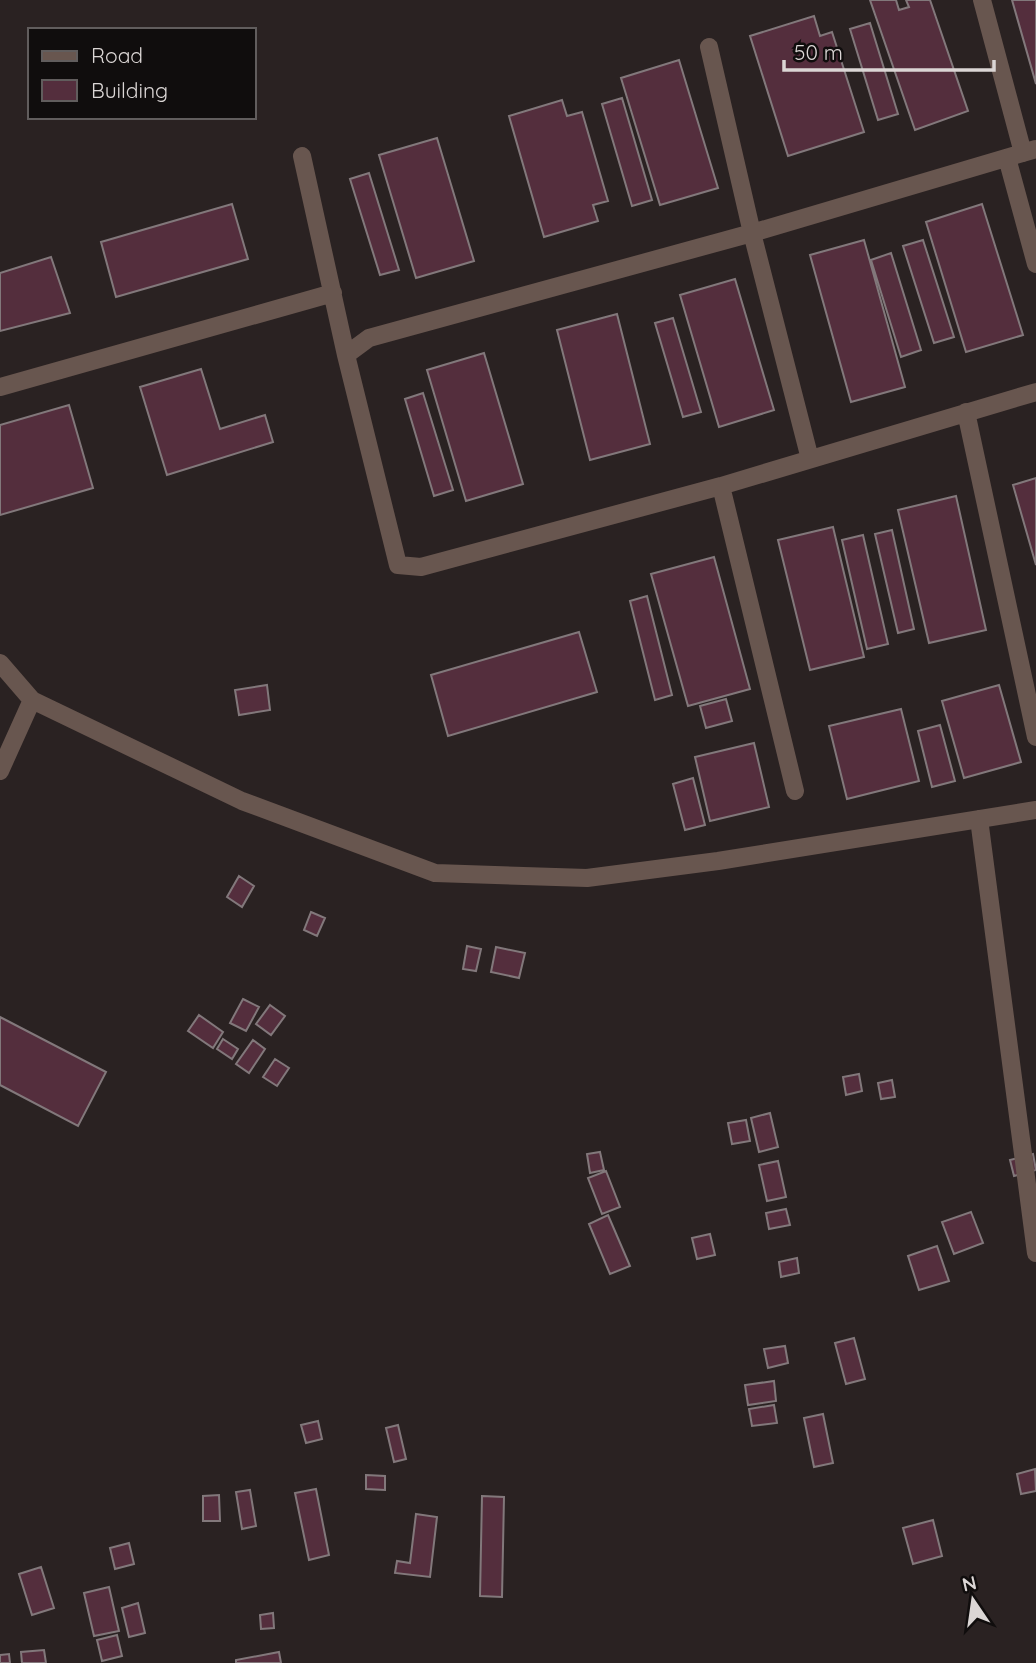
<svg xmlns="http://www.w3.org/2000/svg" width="1036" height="1663" font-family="Quicksand,sans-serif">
<rect width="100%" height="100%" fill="#2a2222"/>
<path fill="#542e3d" stroke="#82787b" stroke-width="2" d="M 870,0 L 896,0 L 899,10 L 909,7 L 906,0 L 930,0 L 968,111 L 915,130 Z
M 1012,0 L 1036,0 L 1036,84 Z
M 814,16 L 820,36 L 832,32 L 864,132 L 788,156 L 750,36 Z
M 870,23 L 898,114 L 878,120 L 850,29 Z
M 679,60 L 718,188 L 660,205 L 621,78 Z
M 622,98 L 652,200 L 632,206 L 602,104 Z
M 562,100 L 567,116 L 582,112 L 608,201 L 593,205 L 598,221 L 544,237 L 509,116 Z
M 437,138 L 474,261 L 416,278 L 379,155 Z
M 369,173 L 399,270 L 380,275 L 350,179 Z
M 232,204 L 248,259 L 116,297 L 101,242 Z
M 982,204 L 1023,335 L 966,352 L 926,222 Z
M 864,240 L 905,387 L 851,402 L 810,255 Z
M 923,240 L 954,337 L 934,343 L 903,246 Z
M 891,253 L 921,350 L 901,357 L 871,260 Z
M 51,257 L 70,313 L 0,331 L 0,273 Z
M 735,279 L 774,410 L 719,427 L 680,295 Z
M 617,314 L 650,444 L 590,460 L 557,330 Z
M 673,318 L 701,412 L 683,417 L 655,323 Z
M 484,353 L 523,484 L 466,501 L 427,370 Z
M 201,369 L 220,429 L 265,415 L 273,442 L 167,475 L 140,387 Z
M 423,393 L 453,490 L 434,496 L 405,399 Z
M 69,405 L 93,488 L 0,515 L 0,425 Z
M 1036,478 L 1036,565 L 1013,485 Z
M 956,496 L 986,630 L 929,643 L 898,510 Z
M 833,527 L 864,657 L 810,670 L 778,540 Z
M 892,530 L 914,629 L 898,633 L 875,534 Z
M 863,535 L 888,644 L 867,649 L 842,540 Z
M 714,557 L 750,689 L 688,706 L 651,574 Z
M 647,596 L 672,695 L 655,700 L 630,601 Z
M 579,632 L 597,692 L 448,736 L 431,675 Z
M 267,685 L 270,710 L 239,715 L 235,690 Z
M 999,685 L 1021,762 L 964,778 L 942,701 Z
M 726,699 L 732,721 L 706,728 L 700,706 Z
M 901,709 L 919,781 L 847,799 L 829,726 Z
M 940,725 L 955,781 L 932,787 L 918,731 Z
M 754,743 L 769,807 L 710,821 L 695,757 Z
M 693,778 L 705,825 L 685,830 L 673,784 Z
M 239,876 L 254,886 L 242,907 L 227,897 Z
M 311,912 L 325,918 L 317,936 L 304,930 Z
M 467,946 L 481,949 L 476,971 L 463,969 Z
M 496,947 L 525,953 L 519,978 L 491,972 Z
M 243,999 L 259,1007 L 246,1031 L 230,1023 Z
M 270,1005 L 285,1016 L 271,1035 L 256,1024 Z
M 199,1015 L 223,1032 L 213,1048 L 188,1031 Z
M 0,1017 L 106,1072 L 78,1126 L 0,1085 Z
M 223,1039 L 238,1049 L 232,1059 L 217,1049 Z
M 253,1040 L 265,1049 L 249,1073 L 236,1064 Z
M 275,1059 L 289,1068 L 277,1086 L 263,1077 Z
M 859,1074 L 862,1091 L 846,1095 L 843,1077 Z
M 892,1080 L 895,1097 L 881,1099 L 878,1083 Z
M 770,1113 L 778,1147 L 759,1152 L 751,1118 Z
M 746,1120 L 750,1141 L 732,1144 L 728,1123 Z
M 600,1152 L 604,1170 L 590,1173 L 587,1154 Z
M 1033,1154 L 1036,1170 L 1014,1176 L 1010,1160 Z
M 778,1161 L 786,1197 L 767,1201 L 759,1165 Z
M 606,1171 L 620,1207 L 602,1214 L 588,1178 Z
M 786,1209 L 790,1225 L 769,1229 L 766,1213 Z
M 971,1212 L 983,1243 L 954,1254 L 942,1222 Z
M 608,1215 L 630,1266 L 610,1274 L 589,1224 Z
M 710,1234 L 715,1255 L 697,1259 L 692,1238 Z
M 937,1246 L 949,1281 L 919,1290 L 908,1256 Z
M 797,1258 L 799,1273 L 781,1277 L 779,1262 Z
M 854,1338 L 865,1379 L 846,1384 L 835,1343 Z
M 785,1346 L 788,1363 L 768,1368 L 764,1349 Z
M 774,1381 L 776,1401 L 748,1405 L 745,1385 Z
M 774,1405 L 777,1423 L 752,1426 L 749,1409 Z
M 823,1414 L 833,1463 L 814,1467 L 804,1418 Z
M 318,1421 L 322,1439 L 306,1443 L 301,1425 Z
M 398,1425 L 406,1459 L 394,1462 L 386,1428 Z
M 1035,1469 L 1036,1491 L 1021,1494 L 1017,1474 Z
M 366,1475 L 385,1476 L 385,1490 L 366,1489 Z
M 316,1489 L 329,1555 L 309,1560 L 295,1493 Z
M 250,1490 L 256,1526 L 242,1529 L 236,1492 Z
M 219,1495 L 220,1521 L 203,1521 L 203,1496 Z
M 482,1496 L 504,1497 L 502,1597 L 480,1596 Z
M 416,1514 L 437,1517 L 430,1577 L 395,1573 L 397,1561 L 410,1563 Z
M 933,1520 L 942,1556 L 913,1564 L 903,1528 Z
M 129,1543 L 134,1564 L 115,1569 L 110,1548 Z
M 41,1567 L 54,1608 L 32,1615 L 19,1574 Z
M 109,1587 L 119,1631 L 94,1636 L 84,1593 Z
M 138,1603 L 145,1633 L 129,1637 L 122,1608 Z
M 273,1613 L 274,1628 L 261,1629 L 260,1615 Z
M 117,1635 L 122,1656 L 102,1661 L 97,1640 Z
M 44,1650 L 46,1663 L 22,1663 L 21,1652 Z
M 279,1652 L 281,1663 L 236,1663 L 236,1660 Z
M 9,1654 L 10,1663 L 0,1663 L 0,1655 Z"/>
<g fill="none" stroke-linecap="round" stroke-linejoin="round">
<path stroke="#68564f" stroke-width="18" d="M 982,0 L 1023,153
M 709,47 L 752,233 L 810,459
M 302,156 L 346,355 L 398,565 L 421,567 L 721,486 L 1036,392
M 1007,158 L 1036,264
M 346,355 L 369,338 L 752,233 L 1036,149
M 0,387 L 333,293
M 966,412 L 1036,737
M 721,486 L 795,791
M 0,663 L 32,700 L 242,801 L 435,873 L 587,878 L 718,861 L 1036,810
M 0,771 L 32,700
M 979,819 L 1036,1253"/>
</g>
<rect x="28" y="28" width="228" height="91" fill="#100d0d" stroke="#615d5d" stroke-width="2"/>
<rect x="42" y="51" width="35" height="10" fill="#68564f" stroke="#615d5d" stroke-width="2"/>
<text x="91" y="63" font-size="21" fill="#dbd6d5">Road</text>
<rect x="42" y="80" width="35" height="21" fill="#542e3d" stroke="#615d5d" stroke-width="2"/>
<text x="91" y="98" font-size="21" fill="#dbd6d5">Building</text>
<g transform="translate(973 1600) rotate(347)" stroke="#100d0d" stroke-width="5" paint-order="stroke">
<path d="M0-5L12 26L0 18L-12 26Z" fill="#dbd6d5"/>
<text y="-10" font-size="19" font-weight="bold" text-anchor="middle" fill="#dbd6d5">N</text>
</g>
<path d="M784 60v10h210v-10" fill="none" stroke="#dbd6d5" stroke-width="3.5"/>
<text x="794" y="60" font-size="21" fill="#dbd6d5" stroke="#100d0d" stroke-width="5" paint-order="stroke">50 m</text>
</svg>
